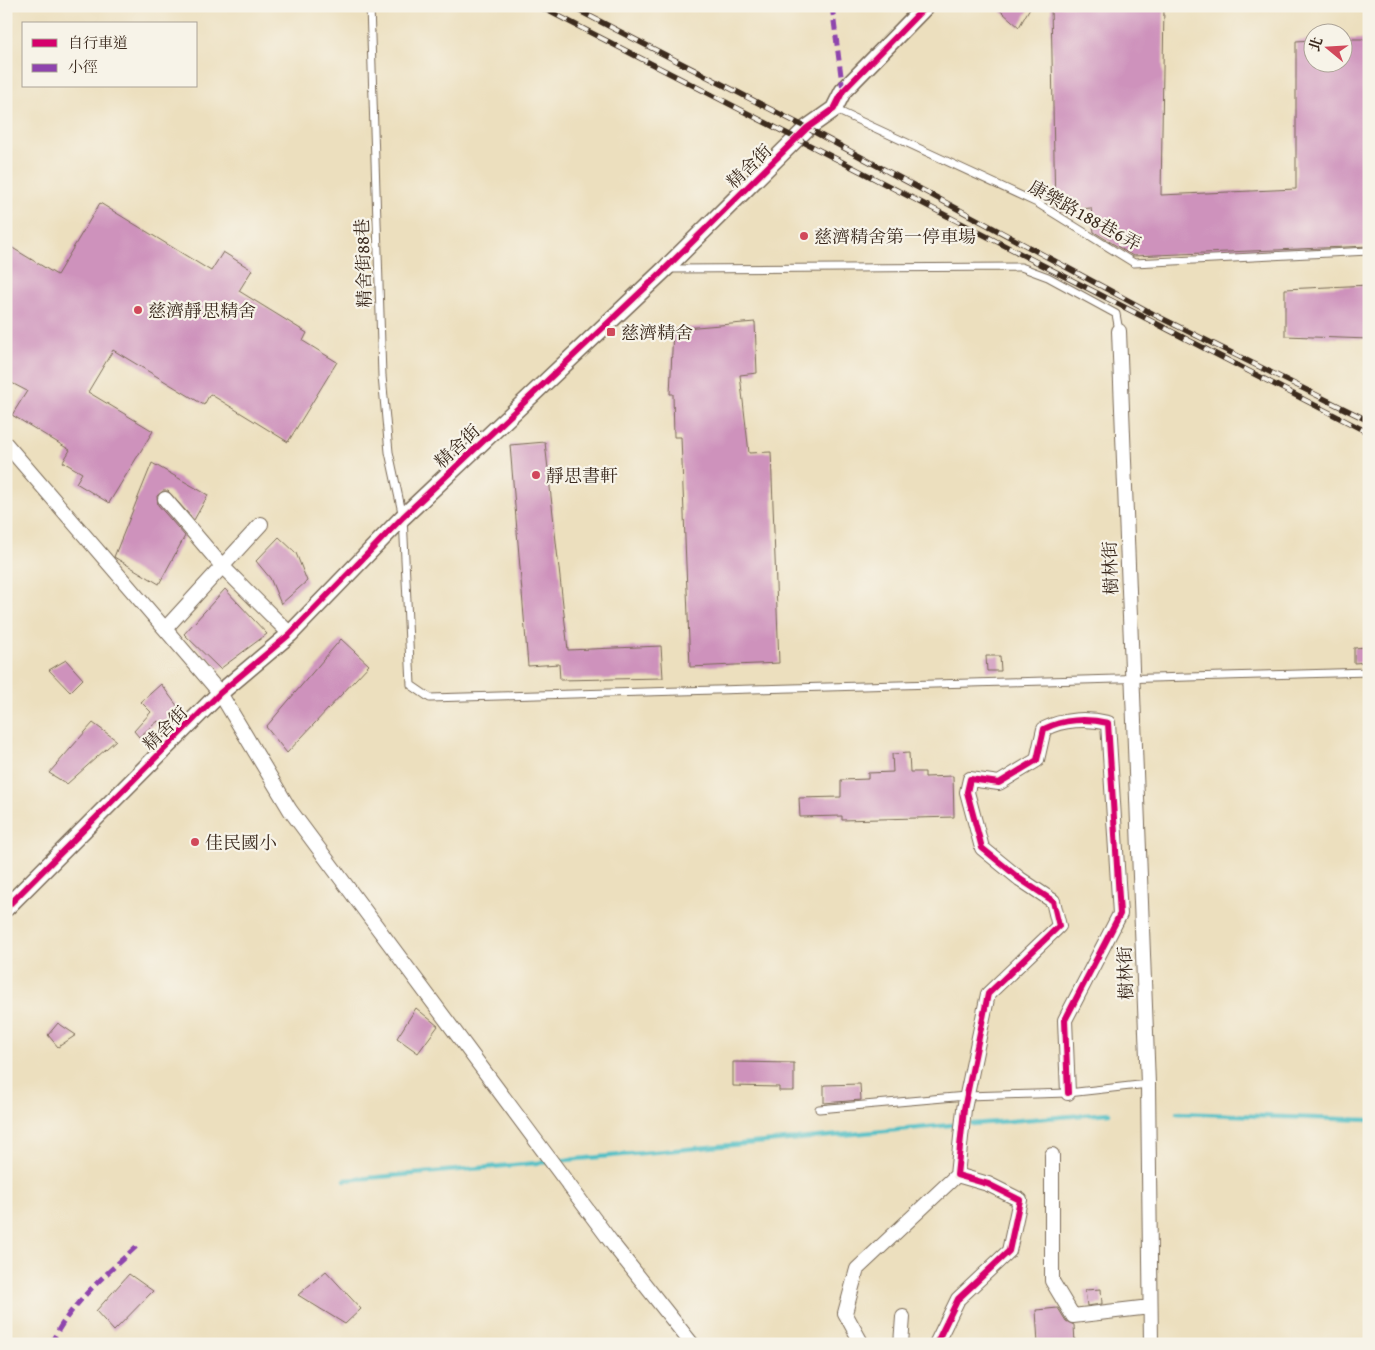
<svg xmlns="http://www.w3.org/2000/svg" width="1375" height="1350" font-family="'Gentium Book Plus','Noto Serif TC',serif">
<rect width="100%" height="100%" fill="#f7f3e8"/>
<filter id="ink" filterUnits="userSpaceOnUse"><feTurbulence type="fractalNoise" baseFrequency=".02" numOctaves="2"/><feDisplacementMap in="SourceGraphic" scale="10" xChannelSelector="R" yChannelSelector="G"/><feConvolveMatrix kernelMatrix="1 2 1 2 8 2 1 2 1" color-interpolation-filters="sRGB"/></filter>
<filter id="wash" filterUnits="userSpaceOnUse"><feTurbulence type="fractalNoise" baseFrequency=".0096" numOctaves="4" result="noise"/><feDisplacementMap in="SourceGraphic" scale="20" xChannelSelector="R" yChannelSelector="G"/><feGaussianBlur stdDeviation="1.12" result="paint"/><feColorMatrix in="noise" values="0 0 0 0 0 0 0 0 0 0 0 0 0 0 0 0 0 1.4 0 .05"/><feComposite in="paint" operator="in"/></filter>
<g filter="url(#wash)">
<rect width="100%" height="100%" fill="#ecdfbe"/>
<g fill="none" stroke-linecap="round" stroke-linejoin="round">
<path stroke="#50bec4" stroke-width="4.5" d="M 1177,1113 L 1369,1120
M 972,1124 L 1109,1113
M 555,1161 L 951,1125
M 345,1180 L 548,1162"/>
</g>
<g id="blocks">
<path fill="#ce92bc" d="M 995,6 L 1031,6 L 1019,27 Z
M 1051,6 L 1164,6 L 1161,195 L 1296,189 L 1296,41 L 1312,40 L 1312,62 L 1342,62 L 1342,39 L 1369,39 L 1369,246 L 1133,256 L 1094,232 L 1091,208 L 1060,211 L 1055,208 Z
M 100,203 L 211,271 L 223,252 L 252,270 L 239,291 L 307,333 L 303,341 L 337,362 L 288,442 L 210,394 L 204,405 L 113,350 L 88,392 L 153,431 L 109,503 L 76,483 L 82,473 L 63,462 L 70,450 L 12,415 L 27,391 L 6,380 L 6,244 L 57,275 Z
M 1369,285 L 1369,339 L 1285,336 L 1285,289 Z
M 755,322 L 757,373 L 740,375 L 749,453 L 771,452 L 779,663 L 690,667 L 681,437 L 674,437 L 673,394 L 670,394 L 673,329 Z
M 545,442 L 568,650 L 661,646 L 663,678 L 560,680 L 559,664 L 528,666 L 510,445 Z
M 152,463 L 208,495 L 194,520 L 168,491 L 163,491 L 157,496 L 158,505 L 185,536 L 159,584 L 114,557 Z
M 279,537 L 296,553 L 307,581 L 281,604 L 270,578 L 256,561 Z
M 225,589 L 267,634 L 220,669 L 184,634 Z
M 341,639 L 369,665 L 287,753 L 266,727 Z
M 1368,647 L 1368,662 L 1354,663 L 1354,648 Z
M 986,656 L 1000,656 L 1001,671 L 987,671 Z
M 66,660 L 83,679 L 70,692 L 49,670 Z
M 161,684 L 184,715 L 165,732 L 158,721 L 139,737 L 134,731 L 151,712 L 141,702 Z
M 93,723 L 116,740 L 67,784 L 49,773 Z
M 909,753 L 910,772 L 925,772 L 925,777 L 953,776 L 954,817 L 842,820 L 842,816 L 800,817 L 799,798 L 841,797 L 841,780 L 868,779 L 868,773 L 893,772 L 892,754 Z
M 416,1008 L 438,1026 L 418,1053 L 397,1038 Z
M 58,1023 L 76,1035 L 58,1047 L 48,1035 Z
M 733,1062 L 794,1063 L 794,1091 L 779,1091 L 779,1087 L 733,1086 Z
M 860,1084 L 861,1100 L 824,1103 L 824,1085 Z
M 326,1271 L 361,1309 L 345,1324 L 298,1295 Z
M 129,1274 L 153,1291 L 114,1331 L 96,1311 Z
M 1101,1289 L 1102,1304 L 1087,1306 L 1085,1290 Z
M 1058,1308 L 1066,1321 L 1074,1325 L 1075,1344 L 1038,1344 L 1036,1310 Z"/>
</g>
</g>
<g filter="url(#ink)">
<use href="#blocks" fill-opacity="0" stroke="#796956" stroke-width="1"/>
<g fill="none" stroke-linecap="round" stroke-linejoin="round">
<g stroke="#796956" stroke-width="9">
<path id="service" d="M 370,6 L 382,376 L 389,452 L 403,517 L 411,685 L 430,698 L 1369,672
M 834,109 L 1037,203 L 1134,263 L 1369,251
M 668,269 L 1021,267 L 1048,277 L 1116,314 L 1119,331
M 819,1109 L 966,1096 L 1068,1093 L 1148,1084"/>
</g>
<g stroke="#796956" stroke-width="16">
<path id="minor" d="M 1119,331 L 1148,1084 L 1151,1344
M 6,444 L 220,693 L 290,810 L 615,1247 L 692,1344
M 165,499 L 222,566 L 290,634
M 165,629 L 261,524
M 1052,1155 L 1052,1281 L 1073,1316 L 1150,1307
M 862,1344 L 845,1313 L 857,1269 L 957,1175
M 901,1344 L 903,1317
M 936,1344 L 958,1299 L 1009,1251 L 1020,1200 L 988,1184 L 957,1175 L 964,1109 L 988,994 L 1059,926 L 1053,901 L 1020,879 L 982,848 L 967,792 L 970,779 L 999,783 L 1037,760 L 1044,729 C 1063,719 1087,718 1108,723 L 1120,914 L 1065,1020 L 1068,1093"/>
</g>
<g stroke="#796956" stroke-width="19">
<path id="tertiary" d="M 6,908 L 220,693 L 290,634 L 403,517 L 665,269 L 807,128 L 834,109 L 843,91 L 926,6"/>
</g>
<use href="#service" stroke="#fff" stroke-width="7"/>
<use href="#minor" stroke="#fff" stroke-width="14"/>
<use href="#tertiary" stroke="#fff" stroke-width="16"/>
<g stroke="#3b2a1e" stroke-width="5.5">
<path id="rail" d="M 539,6 L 1369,433
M 570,6 L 807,128 L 1159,317 L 1369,421"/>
</g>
<use href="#rail" stroke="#f7f3e8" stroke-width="4" stroke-dasharray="11" stroke-linecap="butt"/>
<path stroke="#8e44ad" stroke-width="5" stroke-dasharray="10 5" stroke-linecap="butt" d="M 832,6 L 843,91
M 51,1344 C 70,1303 107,1274 139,1244"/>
<g stroke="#f7f3e8" stroke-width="9">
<path id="cycleway" d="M 6,908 L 220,693 L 290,634 L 403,517 L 665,269 L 807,128 L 834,109 L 843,91 L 926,6
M 936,1344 L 958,1299 L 1009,1251 L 1020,1200 L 988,1184 L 957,1175 L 964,1109 L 988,994 L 1059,926 L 1053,901 L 1020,879 L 982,848 L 967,792 L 970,779 L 999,783 L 1037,760 L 1044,729 C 1063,719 1087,718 1108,723 L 1120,914 L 1065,1020 L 1068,1093"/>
</g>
<use href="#cycleway" stroke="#d6006c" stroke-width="6"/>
</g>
</g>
<g fill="#d1495b" stroke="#f7f3e8" stroke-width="2">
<circle cx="804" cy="236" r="5"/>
<circle cx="138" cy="310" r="5"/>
<rect x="606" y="327" width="10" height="10" rx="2.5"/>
<circle cx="536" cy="475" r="5"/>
<circle cx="195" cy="842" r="5"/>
</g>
<g text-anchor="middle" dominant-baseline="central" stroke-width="4.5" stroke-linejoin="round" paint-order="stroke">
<g font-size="18" fill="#3b2a1e" stroke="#f7f3e8">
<text transform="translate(749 166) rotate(-44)">精舍街</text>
<text transform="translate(1085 215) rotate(29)">康樂路188巷6弄</text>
<text transform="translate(363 263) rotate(-92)">精舍街88巷</text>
<text transform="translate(457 446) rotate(-43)">精舍街</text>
<text transform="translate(1110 568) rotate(-92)">樹林街</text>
<text transform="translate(165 728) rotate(-45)">精舍街</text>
<text transform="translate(1125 973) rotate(-92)">樹林街</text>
</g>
<g font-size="18" fill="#3b2a1e" stroke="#f7f3e8" text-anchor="start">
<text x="814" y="236">慈濟精舍第一停車場</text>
<text x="148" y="310">慈濟靜思精舍</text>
<text x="621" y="332">慈濟精舍</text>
<text x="546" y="475">靜思書軒</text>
<text x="205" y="842">佳民國小</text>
</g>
</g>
<rect width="1375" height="1350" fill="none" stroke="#f7f3e8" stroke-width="25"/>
<rect x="22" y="22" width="175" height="65" fill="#f7f3e8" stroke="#aca397"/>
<rect x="32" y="39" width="25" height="8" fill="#d6006c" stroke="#aca397"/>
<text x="68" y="48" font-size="15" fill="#3b2a1e">自行車道</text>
<rect x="32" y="64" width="25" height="8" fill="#8e44ad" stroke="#aca397"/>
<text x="68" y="72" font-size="15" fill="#3b2a1e">小徑</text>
<g transform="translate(1328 48) rotate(288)"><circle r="24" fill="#f7f3e8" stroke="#aca397"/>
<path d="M0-4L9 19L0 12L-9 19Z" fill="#d1495b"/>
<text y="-8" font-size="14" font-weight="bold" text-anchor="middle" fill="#3b2a1e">北</text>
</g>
</svg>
